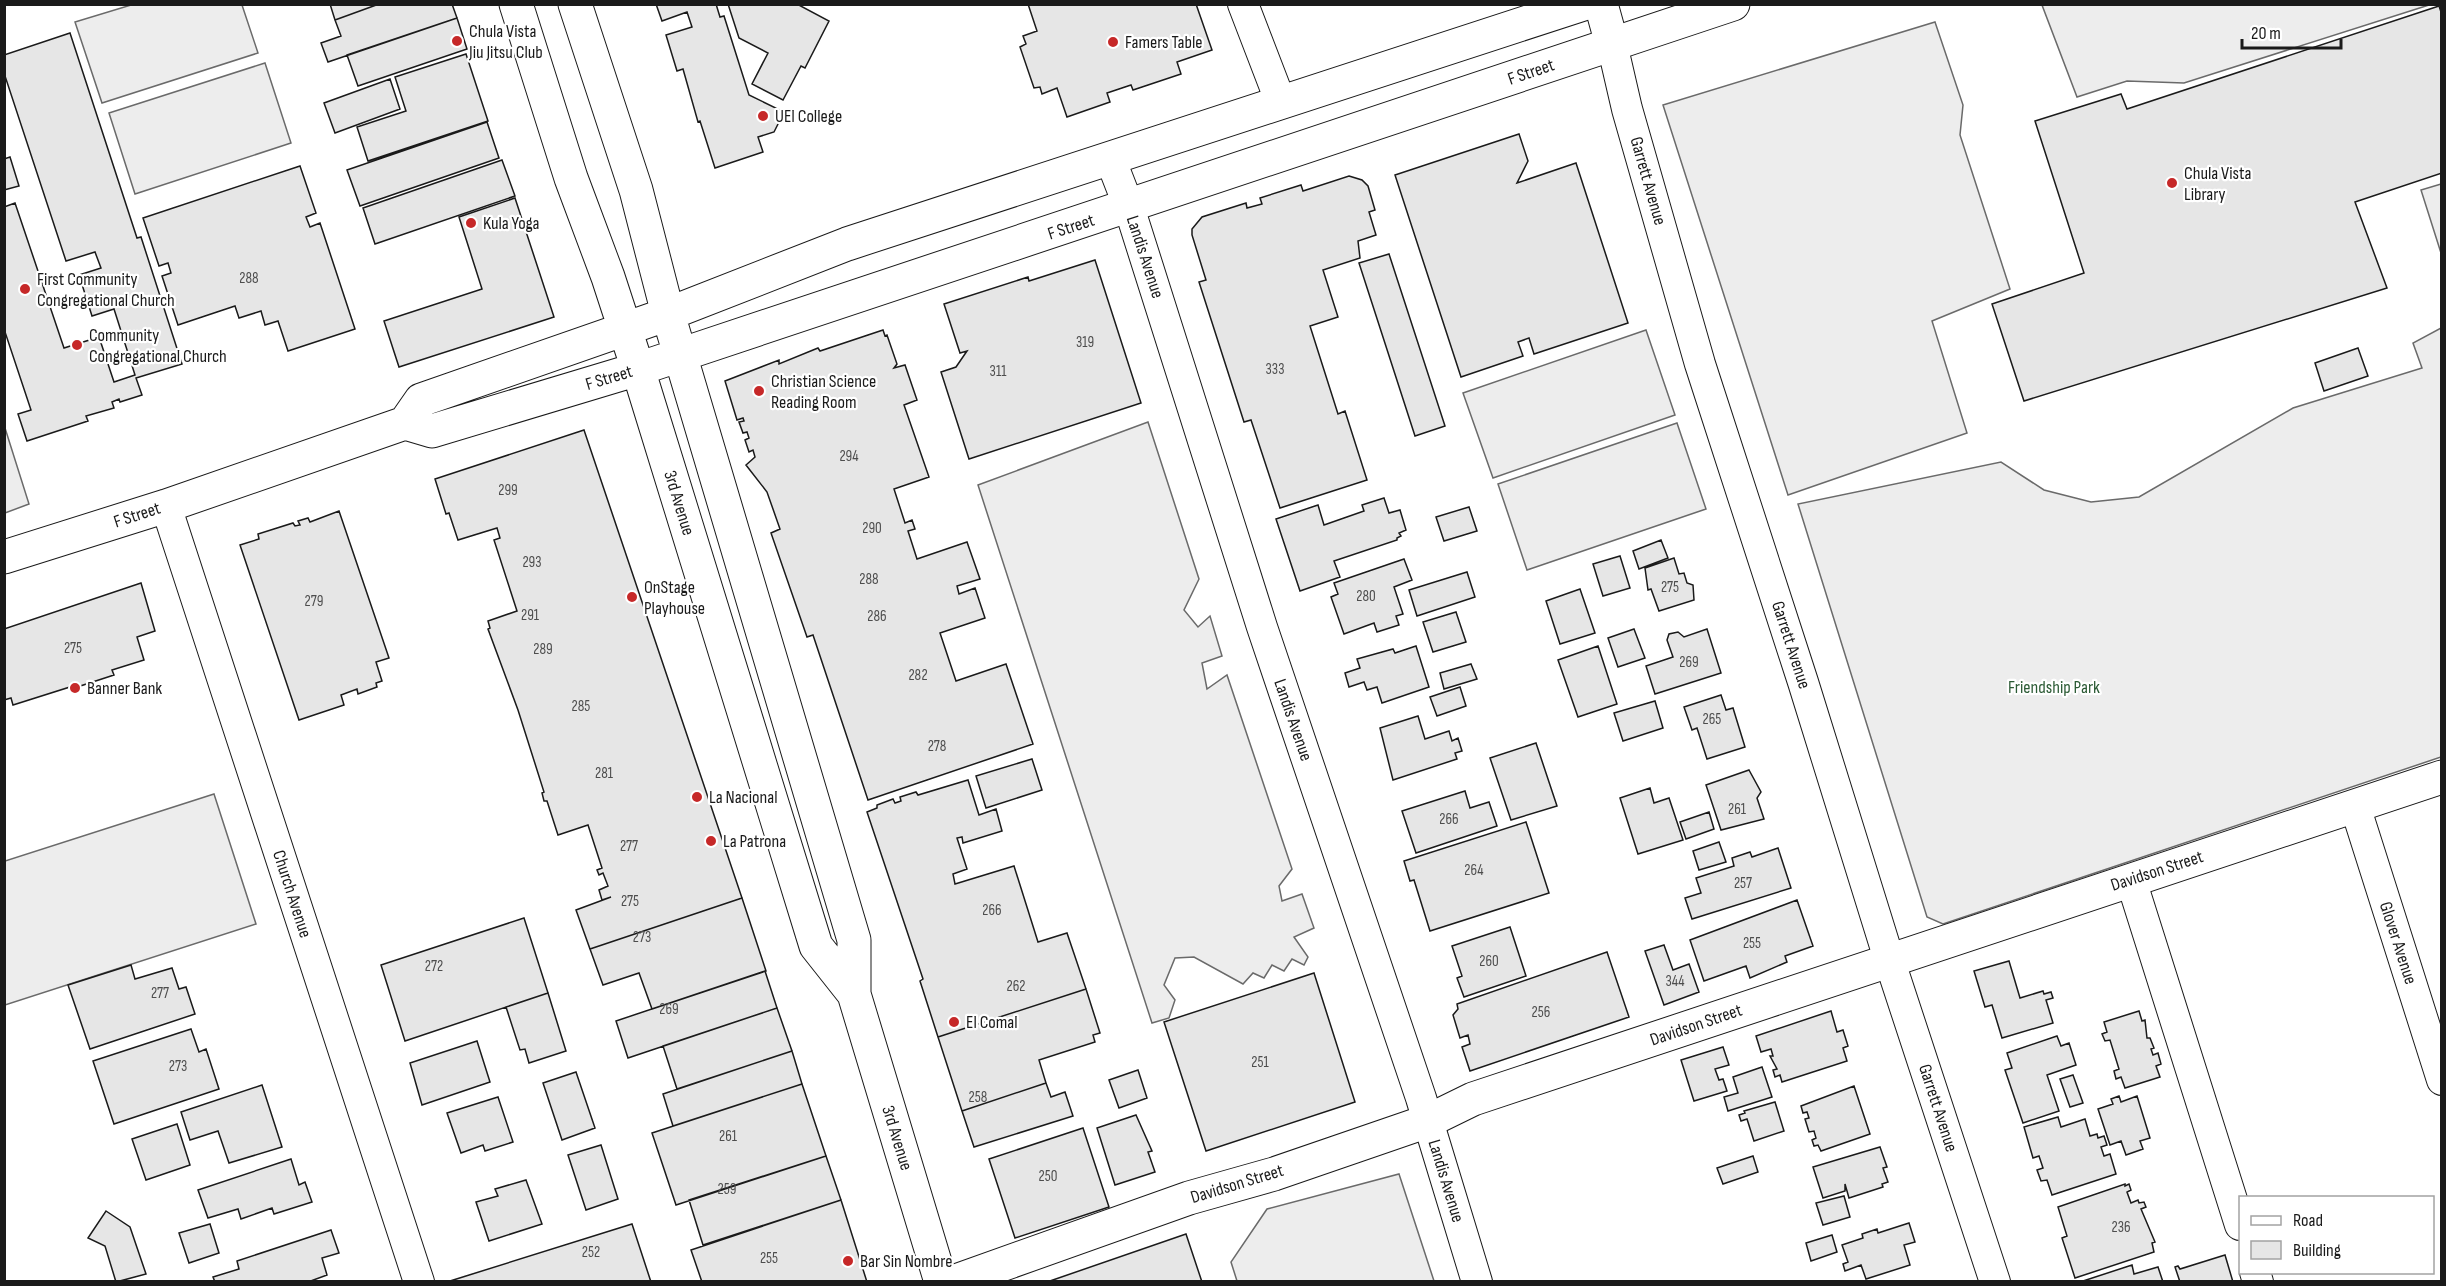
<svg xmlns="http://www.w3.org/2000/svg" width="2446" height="1286" font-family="'Sofia Sans Condensed',sans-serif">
<rect width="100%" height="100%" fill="#fff"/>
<path fill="#ededed" stroke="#6a6a6a" stroke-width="1.5" d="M 131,5 L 242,5 L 258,53 L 102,103 L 75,22 Z
M 2042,5 L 2042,4 L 2429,5 L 2184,83 L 2127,81 L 2077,97 Z
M 1935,22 L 1963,105 L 1960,135 L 2010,289 L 1932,321 L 1967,433 L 1788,495 L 1663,105 Z
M 265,63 L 291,143 L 135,194 L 109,113 Z
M 2441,184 L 2442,184 L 2441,253 L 2421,190 Z
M 2441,328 L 2441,757 L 1943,924 L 1927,917 L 1798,504 L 2001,462 L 2044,490 L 2091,502 L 2139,497 L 2293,408 L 2422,368 L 2413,343 Z
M 1646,330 L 1675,415 L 1493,478 L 1463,393 Z
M 1148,422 L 1199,579 L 1184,610 L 1198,627 L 1210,616 L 1222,656 L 1202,663 L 1207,689 L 1227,675 L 1292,869 L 1279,886 L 1282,901 L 1302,894 L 1314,928 L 1294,937 L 1308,957 L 1304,965 L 1292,959 L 1284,971 L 1272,965 L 1264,978 L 1253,973 L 1243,984 L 1194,957 L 1175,958 L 1164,985 L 1175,1000 L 1169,1018 L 1152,1023 L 978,485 Z
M 1677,423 L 1706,509 L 1527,570 L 1498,484 Z
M 5,428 L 29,504 L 5,513 L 4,513 Z
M 214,794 L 256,924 L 5,1005 L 5,861 Z
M 1399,1174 L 1434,1281 L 1237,1281 L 1231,1262 L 1267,1209 Z"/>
<path fill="#e6e6e6" stroke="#1a1a1a" stroke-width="1.5" d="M 330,4 L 379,4 L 335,20 Z
M 379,4 L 452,4 L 457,18 L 328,62 L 321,43 L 341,36 L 335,20 Z
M 656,4 L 716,4 L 720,17 L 724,16 L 749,95 L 784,112 L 774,132 L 758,137 L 763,152 L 715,168 L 700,121 L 698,122 L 683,69 L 677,71 L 666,35 L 692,27 L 687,12 L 662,21 Z
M 728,4 L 797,4 L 829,21 L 805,68 L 801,66 L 783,100 L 752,84 L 768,53 L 739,38 Z
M 1028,4 L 1196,4 L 1212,50 L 1177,62 L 1181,74 L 1133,90 L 1131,85 L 1107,93 L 1110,102 L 1067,117 L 1057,88 L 1042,94 L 1040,87 L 1034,88 L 1020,47 L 1026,44 L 1023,36 L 1037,31 Z
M 2439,6 L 2442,15 L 2442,173 L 2355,202 L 2387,288 L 2024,401 L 1992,304 L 2084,273 L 2035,121 L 2121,94 L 2127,109 Z
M 457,18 L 467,49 L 358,86 L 347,55 Z
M 70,33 L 137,238 L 141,237 L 182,364 L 136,378 L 142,395 L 120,402 L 119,399 L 112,402 L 114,408 L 86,416 L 88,421 L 27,441 L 18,414 L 31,410 L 4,329 L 4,207 L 15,203 L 64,348 L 99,337 L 114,382 L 135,375 L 114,309 L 92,316 L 79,275 L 101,268 L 95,252 L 66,261 L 4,73 L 4,55 Z
M 466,54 L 488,121 L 368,161 L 357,127 L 406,111 L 395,77 Z
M 390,79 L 400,109 L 335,133 L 324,103 Z
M 487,122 L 499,158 L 360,206 L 347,170 Z
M 1519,134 L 1528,161 L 1517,183 L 1576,163 L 1628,323 L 1534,354 L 1529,338 L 1518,342 L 1523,356 L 1461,377 L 1395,175 Z
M 10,157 L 19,186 L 4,190 L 4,159 Z
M 502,160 L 515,196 L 375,244 L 363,208 Z
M 300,166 L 316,213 L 306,217 L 310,227 L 320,223 L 355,329 L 288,351 L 278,321 L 265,325 L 261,311 L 239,318 L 235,306 L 178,325 L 162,276 L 171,273 L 168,263 L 159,266 L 143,218 Z
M 1349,176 L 1362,180 L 1368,186 L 1375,210 L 1369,212 L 1376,235 L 1358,241 L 1360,258 L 1323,270 L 1338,317 L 1310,326 L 1338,414 L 1345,411 L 1367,480 L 1280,508 L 1251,420 L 1244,422 L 1199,282 L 1206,280 L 1192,235 L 1192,229 L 1202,217 L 1246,203 L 1247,208 L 1262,204 L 1260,198 L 1301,185 L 1303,191 Z
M 515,198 L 554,317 L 399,367 L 384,321 L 482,289 L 459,217 Z
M 1389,254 L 1445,426 L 1415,436 L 1359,263 Z
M 1095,260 L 1141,403 L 969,459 L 941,372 L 956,367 L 967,351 L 960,353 L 944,304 L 1028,277 L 1029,281 Z
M 883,330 L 885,336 L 887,335 L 897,364 L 894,368 L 905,365 L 917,400 L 904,405 L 929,477 L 894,489 L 905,523 L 912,520 L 915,529 L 908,531 L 917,559 L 967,542 L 980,579 L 957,586 L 959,594 L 975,588 L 985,618 L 940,633 L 956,681 L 1006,664 L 1033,744 L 868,800 L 813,635 L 807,637 L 771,533 L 780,529 L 767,492 L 746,465 L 755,457 L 753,450 L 749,452 L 745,440 L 749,438 L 747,432 L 743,433 L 739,422 L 744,421 L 743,418 L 737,420 L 725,381 L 779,360 L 779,364 L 818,348 L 820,351 Z
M 2358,348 L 2368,376 L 2324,391 L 2315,363 Z
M 584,430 L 742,898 L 590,949 L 576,910 L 611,897 L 602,900 L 599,890 L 608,886 L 603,873 L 599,875 L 597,870 L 602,868 L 588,825 L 558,835 L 547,801 L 544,801 L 542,793 L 544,792 L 518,710 L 488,629 L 490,628 L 488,621 L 517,611 L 494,540 L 500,538 L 497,528 L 458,540 L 449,513 L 446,514 L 435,479 Z
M 1384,498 L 1389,513 L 1400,510 L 1406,530 L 1399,533 L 1401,536 L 1397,538 L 1397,540 L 1334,561 L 1340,577 L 1300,591 L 1276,519 L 1318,505 L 1324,525 L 1364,511 L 1362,505 Z
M 1469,507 L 1477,531 L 1444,541 L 1436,517 Z
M 339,511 L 389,658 L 376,662 L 382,681 L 376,683 L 377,687 L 358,694 L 357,689 L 341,695 L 344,705 L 299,720 L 240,545 L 259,539 L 258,534 L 293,523 L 295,526 L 300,525 L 298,521 L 308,518 L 310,522 Z
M 1661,540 L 1668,558 L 1639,569 L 1633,551 Z
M 1620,556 L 1630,588 L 1603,596 L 1593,564 Z
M 1674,558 L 1679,574 L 1684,573 L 1687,583 L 1693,585 L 1694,600 L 1659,611 L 1651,589 L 1648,590 L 1645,568 Z
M 1404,559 L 1412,580 L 1394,587 L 1403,614 L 1396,616 L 1399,625 L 1377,632 L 1374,623 L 1344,634 L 1331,597 L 1338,594 L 1334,583 Z
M 1467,572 L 1475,597 L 1417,616 L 1409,590 Z
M 141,583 L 155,631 L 137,637 L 144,660 L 112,670 L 114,675 L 71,689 L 70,687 L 13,705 L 11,698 L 4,700 L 4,629 Z
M 1580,589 L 1595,633 L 1560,644 L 1546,601 Z
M 1456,612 L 1466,642 L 1433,652 L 1423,622 Z
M 1634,629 L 1645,658 L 1618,667 L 1608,638 Z
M 1707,629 L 1721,673 L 1655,694 L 1646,666 L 1673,657 L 1667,640 L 1669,634 L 1678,632 L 1684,637 Z
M 1416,646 L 1429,687 L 1382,703 L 1377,687 L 1367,690 L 1364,682 L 1349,687 L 1345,673 L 1360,668 L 1357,659 L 1393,649 L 1395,653 Z
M 1598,646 L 1617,704 L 1578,717 L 1558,660 Z
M 1471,664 L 1477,679 L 1444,689 L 1440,673 Z
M 1460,687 L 1466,706 L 1437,716 L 1430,697 Z
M 1721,695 L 1726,710 L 1733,708 L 1745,747 L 1707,759 L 1697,728 L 1692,730 L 1684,707 Z
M 1655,701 L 1663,728 L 1623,741 L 1614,713 Z
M 1418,716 L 1425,739 L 1449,731 L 1452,741 L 1458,738 L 1462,751 L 1455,753 L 1457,759 L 1393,780 L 1380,728 Z
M 1536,743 L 1557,806 L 1511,820 L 1490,758 Z
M 1032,759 L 1042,790 L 986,808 L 976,776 Z
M 1749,770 L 1761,792 L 1757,798 L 1764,819 L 1721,830 L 1706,785 Z
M 968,780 L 979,815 L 996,809 L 1002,831 L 963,843 L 962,837 L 957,838 L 967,869 L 953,874 L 955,884 L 1014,866 L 1038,942 L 1067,933 L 1086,989 L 938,1037 L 920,981 L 923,979 L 867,812 L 877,808 L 877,805 L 893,799 L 895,803 L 901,801 L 900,797 L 916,792 L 918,795 Z
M 1650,788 L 1654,803 L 1669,798 L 1683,840 L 1638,854 L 1620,798 Z
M 1465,791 L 1470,808 L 1489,802 L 1497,826 L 1416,853 L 1402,811 Z
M 1709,812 L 1714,829 L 1686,839 L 1680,822 Z
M 1526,822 L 1549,893 L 1430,931 L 1414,880 L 1410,881 L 1404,861 Z
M 1719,842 L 1726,862 L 1699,870 L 1693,851 Z
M 1778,848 L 1791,888 L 1692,919 L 1685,898 L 1701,893 L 1696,878 L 1734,866 L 1732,858 L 1750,852 L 1752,857 Z
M 742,898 L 766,971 L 652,1009 L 639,973 L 603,985 L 590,949 Z
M 1797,900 L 1813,946 L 1785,956 L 1787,962 L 1750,978 L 1746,966 L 1704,981 L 1690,940 Z
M 524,918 L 548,993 L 405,1041 L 381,965 Z
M 1510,927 L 1526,976 L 1464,997 L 1457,978 L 1462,976 L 1452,946 Z
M 1664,945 L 1673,970 L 1689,964 L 1699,992 L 1664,1005 L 1645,951 Z
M 1607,952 L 1629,1017 L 1470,1071 L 1462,1047 L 1470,1044 L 1468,1035 L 1460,1038 L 1453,1015 L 1458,1009 L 1457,1004 Z
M 2009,961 L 2020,998 L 2043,991 L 2044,994 L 2051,992 L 2053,998 L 2046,1000 L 2053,1023 L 2002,1038 L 1992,1005 L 1985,1007 L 1974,971 Z
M 131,965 L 135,979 L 172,968 L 179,989 L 186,987 L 195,1014 L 90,1049 L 68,985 Z
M 765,971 L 777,1008 L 628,1058 L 616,1021 Z
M 1314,973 L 1355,1102 L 1206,1151 L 1164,1022 Z
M 1086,989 L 1100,1033 L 1093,1035 L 1095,1042 L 1039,1060 L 1046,1083 L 962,1111 L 938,1037 Z
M 548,993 L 566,1051 L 529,1063 L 525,1049 L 520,1050 L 506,1007 Z
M 777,1008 L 792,1051 L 677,1089 L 663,1046 Z
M 1831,1011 L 1837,1032 L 1843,1030 L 1848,1046 L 1843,1048 L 1847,1061 L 1782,1082 L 1780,1075 L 1775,1077 L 1773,1070 L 1777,1069 L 1770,1056 L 1773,1056 L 1771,1049 L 1761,1052 L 1756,1036 Z
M 2139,1011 L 2142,1021 L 2145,1020 L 2147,1038 L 2150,1038 L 2154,1048 L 2151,1049 L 2153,1055 L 2158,1053 L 2161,1064 L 2156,1066 L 2160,1077 L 2125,1088 L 2121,1077 L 2116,1079 L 2114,1071 L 2119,1069 L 2110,1040 L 2105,1041 L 2102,1034 L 2107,1032 L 2104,1022 Z
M 191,1029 L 199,1052 L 206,1049 L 219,1089 L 114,1124 L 93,1061 Z
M 2057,1036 L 2061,1046 L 2069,1043 L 2076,1065 L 2047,1075 L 2059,1111 L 2023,1123 L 2005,1070 L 2012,1068 L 2007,1053 Z
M 477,1041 L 490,1082 L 422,1105 L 410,1063 Z
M 1723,1047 L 1729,1065 L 1715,1069 L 1719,1080 L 1723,1079 L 1727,1091 L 1694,1101 L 1681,1060 Z
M 792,1051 L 802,1084 L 673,1126 L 663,1094 Z
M 1762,1067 L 1772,1097 L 1728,1111 L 1724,1097 L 1738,1093 L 1733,1077 Z
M 1138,1070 L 1147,1098 L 1119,1108 L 1109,1080 Z
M 576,1072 L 595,1128 L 562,1140 L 543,1083 Z
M 2073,1075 L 2083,1103 L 2070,1107 L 2060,1079 Z
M 1046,1083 L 1051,1097 L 1065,1092 L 1073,1116 L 974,1147 L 962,1111 Z
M 802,1084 L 826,1156 L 676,1205 L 652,1133 Z
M 262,1085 L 282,1147 L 229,1163 L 218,1131 L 190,1140 L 181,1112 Z
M 1854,1086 L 1870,1134 L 1821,1151 L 1818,1145 L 1814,1146 L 1812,1140 L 1816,1138 L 1814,1131 L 1809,1132 L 1805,1119 L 1809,1118 L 1807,1112 L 1803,1113 L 1801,1106 Z
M 2119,1096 L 2121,1102 L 2137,1096 L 2150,1138 L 2140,1141 L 2143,1149 L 2126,1155 L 2121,1141 L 2110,1145 L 2098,1109 L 2113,1104 L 2111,1099 Z
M 498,1097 L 513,1142 L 485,1151 L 483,1145 L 461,1153 L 447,1113 Z
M 1775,1102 L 1784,1131 L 1754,1141 L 1747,1119 L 1741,1121 L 1739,1115 L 1745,1113 L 1744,1111 Z
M 1136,1115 L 1152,1151 L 1148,1152 L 1155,1172 L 1115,1185 L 1097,1128 Z
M 2058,1117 L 2061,1127 L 2085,1119 L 2090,1136 L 2097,1134 L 2098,1138 L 2104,1136 L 2107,1145 L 2101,1147 L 2104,1156 L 2110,1154 L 2116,1174 L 2052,1195 L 2047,1180 L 2041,1181 L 2037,1170 L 2043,1168 L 2039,1156 L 2033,1158 L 2024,1127 Z
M 177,1124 L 190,1165 L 146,1180 L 132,1139 Z
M 1083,1128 L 1109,1207 L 1015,1238 L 989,1159 Z
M 601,1145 L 618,1199 L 586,1210 L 568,1155 Z
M 1880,1147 L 1887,1167 L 1883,1168 L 1888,1182 L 1882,1184 L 1883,1187 L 1849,1198 L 1845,1184 L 1845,1191 L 1823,1198 L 1813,1167 Z
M 826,1156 L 841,1200 L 703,1245 L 689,1200 Z
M 1753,1156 L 1758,1172 L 1723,1184 L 1717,1168 Z
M 291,1159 L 299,1185 L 305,1182 L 312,1202 L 274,1214 L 272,1208 L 241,1219 L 238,1209 L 208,1218 L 198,1190 Z
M 526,1180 L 542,1224 L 489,1241 L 476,1202 L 498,1196 L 495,1189 Z
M 2125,1184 L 2125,1186 L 2129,1184 L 2131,1190 L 2127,1192 L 2131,1203 L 2138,1200 L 2139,1203 L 2144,1202 L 2146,1207 L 2141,1209 L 2155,1242 L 2152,1243 L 2154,1252 L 2075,1278 L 2062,1238 L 2067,1236 L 2058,1207 Z
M 1844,1196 L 1850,1217 L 1823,1225 L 1816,1203 Z
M 841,1200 L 867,1282 L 702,1282 L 691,1250 Z
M 106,1211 L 130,1227 L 146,1274 L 116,1282 L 105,1246 L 88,1238 Z
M 1909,1223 L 1915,1242 L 1904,1245 L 1910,1265 L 1866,1279 L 1861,1265 L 1845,1271 L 1843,1264 L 1848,1262 L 1842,1245 L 1863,1238 L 1862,1234 L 1877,1229 L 1878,1233 Z
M 210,1224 L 219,1253 L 189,1263 L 179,1233 Z
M 632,1224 L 651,1282 L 450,1281 Z
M 331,1230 L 339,1253 L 322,1258 L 327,1275 L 308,1282 L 215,1282 L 213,1277 L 239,1269 L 237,1261 Z
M 1186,1234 L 1202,1282 L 1047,1282 Z
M 1832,1235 L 1837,1252 L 1811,1261 L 1806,1243 Z
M 2225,1255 L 2233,1282 L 2180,1282 L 2175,1267 L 2178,1266 L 2180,1269 Z
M 2132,1265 L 2134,1274 L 2158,1267 L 2163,1282 L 2080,1282 Z"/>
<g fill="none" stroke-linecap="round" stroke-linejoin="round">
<g stroke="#1a1a1a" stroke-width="32">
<path id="minor" d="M 1243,4 L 1281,103
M 1612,44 L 1627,109 L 1700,364 L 1803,682 L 1889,959 L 1995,1282
M 1110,158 L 1129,207 L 1262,627 L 1421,1098 L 1477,1282
M 166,506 L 419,1282
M 2355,806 L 2442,1080
M 2131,880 L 2240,1225
M 2255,1272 L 2258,1282"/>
</g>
<g stroke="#1a1a1a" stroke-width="35">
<path id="tertiary" d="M 1601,4 L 1612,44
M 953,1282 L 1189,1198 L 1274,1174 L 1428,1121 L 1473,1099 L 2442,777"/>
</g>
<g stroke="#1a1a1a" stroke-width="35">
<path id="secondary" d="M 516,4 L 571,178 L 608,277 L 638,369 L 816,946 L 854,994
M 575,4 L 636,190 L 668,314 L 854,940 L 854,994 L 941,1282
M 405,423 L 421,400 L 668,314 L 847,244 L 1583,4
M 4,557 L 166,506 L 405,423 L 432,431 L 638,369 L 1733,4"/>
</g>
<use href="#minor" stroke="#fff" stroke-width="30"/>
<use href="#tertiary" stroke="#fff" stroke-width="33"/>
<use href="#secondary" stroke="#fff" stroke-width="33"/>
</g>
<g fill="#c62828" stroke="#fff" stroke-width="2">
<circle cx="457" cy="41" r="6"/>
<circle cx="1113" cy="42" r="6"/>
<circle cx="763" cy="116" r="6"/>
<circle cx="2172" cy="183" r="6"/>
<circle cx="471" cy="223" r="6"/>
<circle cx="25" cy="289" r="6"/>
<circle cx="77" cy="345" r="6"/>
<circle cx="759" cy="391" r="6"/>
<circle cx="632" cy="597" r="6"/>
<circle cx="75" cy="688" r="6"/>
<circle cx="697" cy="797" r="6"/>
<circle cx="711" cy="841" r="6"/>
<circle cx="954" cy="1022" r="6"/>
<circle cx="848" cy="1261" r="6"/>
</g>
<g text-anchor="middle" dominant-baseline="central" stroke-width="4.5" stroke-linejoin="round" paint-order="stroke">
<g font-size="15" fill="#4d4d4d">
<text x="249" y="278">288</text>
<text x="1085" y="342">319</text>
<text x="1275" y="369">333</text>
<text x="998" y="371">311</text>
<text x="849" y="456">294</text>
<text x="508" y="490">299</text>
<text x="872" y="528">290</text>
<text x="532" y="562">293</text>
<text x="869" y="579">288</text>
<text x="1670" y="587">275</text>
<text x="1366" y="596">280</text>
<text x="314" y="601">279</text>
<text x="530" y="615">291</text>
<text x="877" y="616">286</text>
<text x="73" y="648">275</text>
<text x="543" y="649">289</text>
<text x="1689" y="662">269</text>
<text x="918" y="675">282</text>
<text x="581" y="706">285</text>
<text x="1712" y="719">265</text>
<text x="937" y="746">278</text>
<text x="604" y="773">281</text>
<text x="1737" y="809">261</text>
<text x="1449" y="819">266</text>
<text x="629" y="846">277</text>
<text x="1474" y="870">264</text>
<text x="1743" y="883">257</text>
<text x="630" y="901">275</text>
<text x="992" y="910">266</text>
<text x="642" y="937">273</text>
<text x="1752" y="943">255</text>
<text x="1489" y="961">260</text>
<text x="434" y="966">272</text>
<text x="1675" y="981">344</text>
<text x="1016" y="986">262</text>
<text x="160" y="993">277</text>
<text x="669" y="1009">269</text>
<text x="1541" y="1012">256</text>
<text x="1260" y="1062">251</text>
<text x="178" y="1066">273</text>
<text x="978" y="1097">258</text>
<text x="728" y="1136">261</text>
<text x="1048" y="1176">250</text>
<text x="727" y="1189">259</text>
<text x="2121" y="1227">236</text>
<text x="591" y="1252">252</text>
<text x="769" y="1258">255</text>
</g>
<g font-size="18" fill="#1a1a1a" stroke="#fff" text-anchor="start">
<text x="469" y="31">Chula Vista<tspan x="469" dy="21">Jiu Jitsu Club</tspan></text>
<text x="1125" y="42">Famers Table</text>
<text x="775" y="116">UEI College</text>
<text x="2184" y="173">Chula Vista<tspan x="2184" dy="21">Library</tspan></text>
<text x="483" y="223">Kula Yoga</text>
<text x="37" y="279">First Community<tspan x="37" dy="21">Congregational Church</tspan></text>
<text x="89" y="335">Community<tspan x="89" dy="21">Congregational Church</tspan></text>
<text x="771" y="381">Christian Science<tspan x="771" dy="21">Reading Room</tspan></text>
<text x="644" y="587">OnStage<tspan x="644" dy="21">Playhouse</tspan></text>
<text x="87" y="688">Banner Bank</text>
<text x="709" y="797">La Nacional</text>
<text x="723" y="841">La Patrona</text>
<text x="966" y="1022">El Comal</text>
<text x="860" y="1261">Bar Sin Nombre</text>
</g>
<g font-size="18" fill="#1a1a1a" stroke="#fff">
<text transform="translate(1531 72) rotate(-19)">F Street</text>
<text transform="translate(1648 181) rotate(74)">Garrett Avenue</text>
<text transform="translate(1071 227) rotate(-18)">F Street</text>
<text transform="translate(1145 257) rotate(72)">Landis Avenue</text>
<text transform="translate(609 378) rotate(-17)">F Street</text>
<text transform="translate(679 503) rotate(73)">3rd Avenue</text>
<text transform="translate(137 515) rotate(-18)">F Street</text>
<text transform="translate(1791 645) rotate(72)">Garrett Avenue</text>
<text transform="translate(1293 720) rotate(71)">Landis Avenue</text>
<text transform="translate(2157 871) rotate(-18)">Davidson Street</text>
<text transform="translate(292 894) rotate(72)">Church Avenue</text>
<text transform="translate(2398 943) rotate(72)">Glover Avenue</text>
<text transform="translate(1696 1025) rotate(-19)">Davidson Street</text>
<text transform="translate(1938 1108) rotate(72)">Garrett Avenue</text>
<text transform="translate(897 1138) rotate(73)">3rd Avenue</text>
<text transform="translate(1446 1181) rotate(73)">Landis Avenue</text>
<text transform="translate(1237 1184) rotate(-17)">Davidson Street</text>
</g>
<g font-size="18" fill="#2b5a34" stroke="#fff">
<text x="2054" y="687">Friendship Park</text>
</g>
</g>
<rect width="2446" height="1286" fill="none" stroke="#1a1a1a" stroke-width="12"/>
<rect x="2239" y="1196" width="195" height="78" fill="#ffffff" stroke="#a3a3a3" stroke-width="1.5"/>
<rect x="2251" y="1216" width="30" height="9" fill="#ffffff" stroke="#a3a3a3" stroke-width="1.5"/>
<text x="2293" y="1226" font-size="18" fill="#1a1a1a">Road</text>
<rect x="2251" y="1241" width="30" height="18" fill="#e6e6e6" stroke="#a3a3a3" stroke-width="1.5"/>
<text x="2293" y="1256" font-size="18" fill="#1a1a1a">Building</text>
<path d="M2242 39v9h99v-9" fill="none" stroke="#1a1a1a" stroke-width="3"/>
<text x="2251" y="39" font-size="18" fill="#1a1a1a" stroke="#ffffff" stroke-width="4.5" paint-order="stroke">20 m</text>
</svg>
